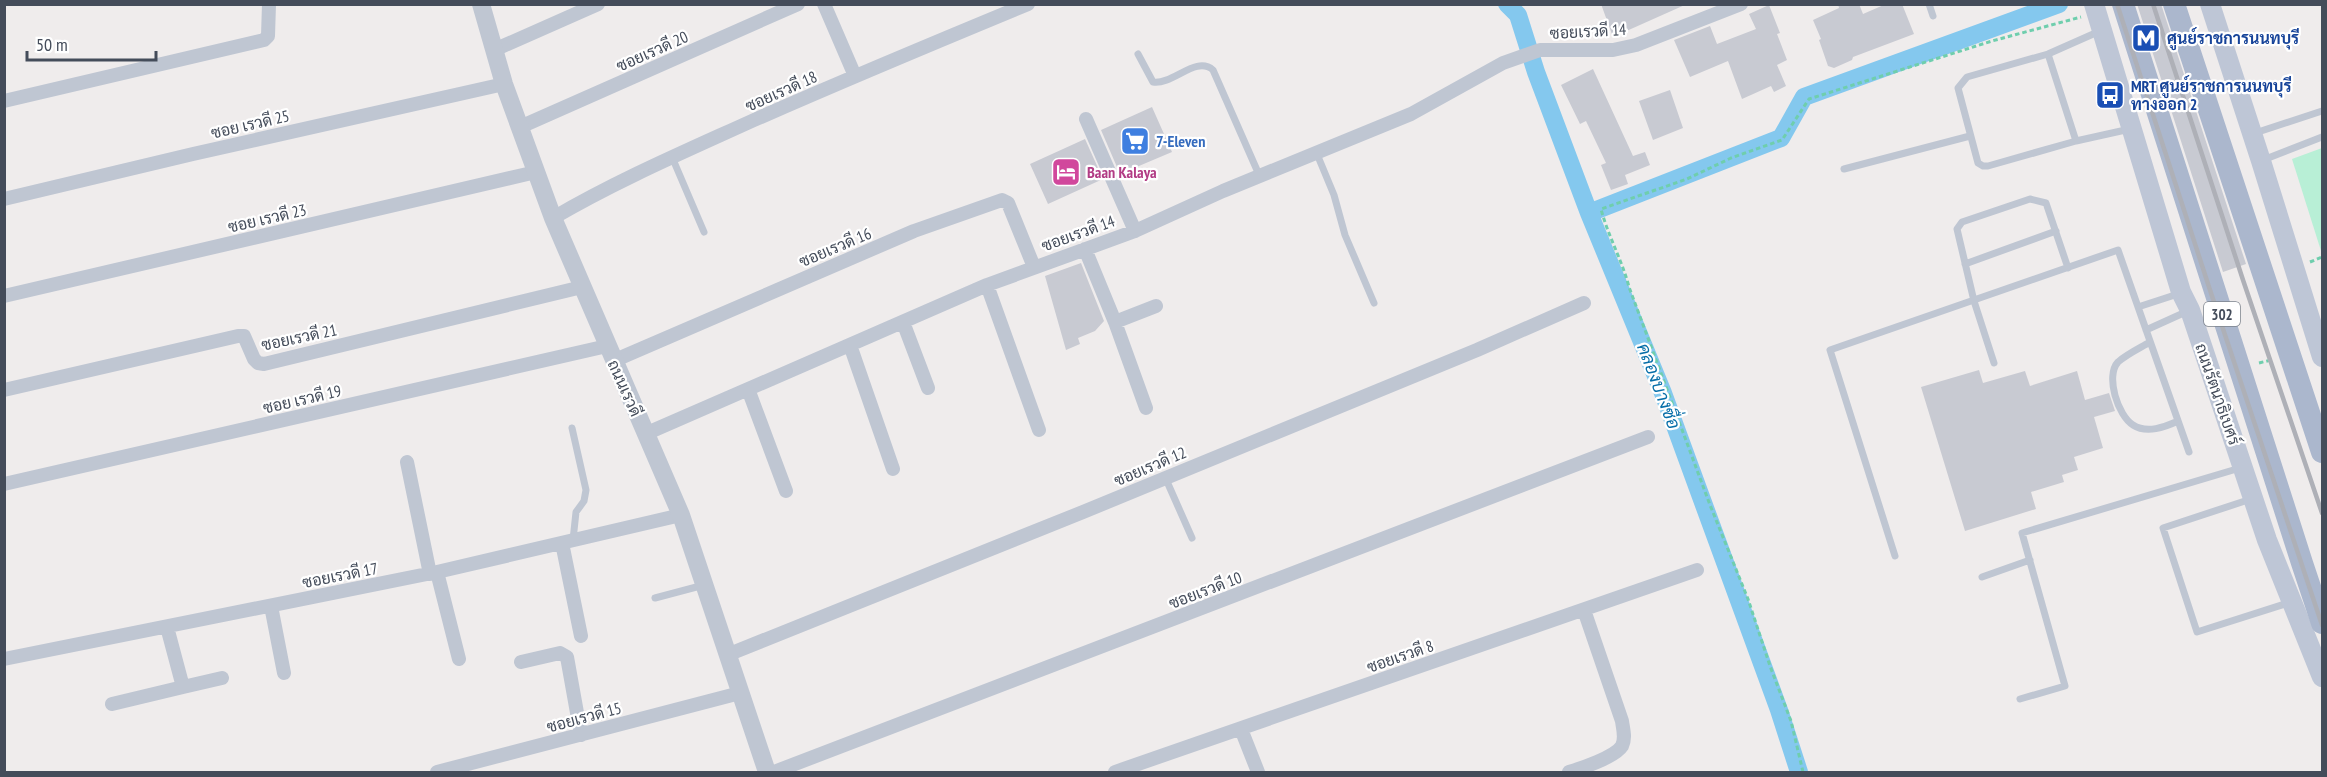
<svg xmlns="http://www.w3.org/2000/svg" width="2327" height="777" font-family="'PT Sans Narrow',Sarabun,sans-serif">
<rect width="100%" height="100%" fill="#efecec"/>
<path fill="#b8efd6" d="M 2322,148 L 2322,254 L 2292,159 Z"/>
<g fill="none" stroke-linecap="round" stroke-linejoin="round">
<path stroke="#84c8ee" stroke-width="18" d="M 1507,4 L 1518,15 L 1536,72 L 1589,213 L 1663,393 L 1779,710 L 1799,772
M 1589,213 L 1781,138 L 1804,97 L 2059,4"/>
</g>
<path fill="#c8cad2" d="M 1601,4 L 1687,4 L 1613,37 Z
M 1838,4 L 1859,4 L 1863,14 L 1886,4 L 1902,4 L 1914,34 L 1853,57 L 1852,60 L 1834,68 L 1828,66 L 1819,40 L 1821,39 L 1813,20 L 1839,8 Z
M 2137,4 L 2161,4 L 2246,264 L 2223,272 Z
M 1769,5 L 1780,33 L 1777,34 L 1787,60 L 1777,65 L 1786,86 L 1774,92 L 1771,86 L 1742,99 L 1728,61 L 1690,77 L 1674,40 L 1710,26 L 1717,44 L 1756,29 L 1749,14 Z
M 1593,69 L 1633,156 L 1645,152 L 1650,165 L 1625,175 L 1628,184 L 1611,190 L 1601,165 L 1606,163 L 1586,121 L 1580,124 L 1561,85 Z
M 1670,90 L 1683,128 L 1653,140 L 1639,101 Z
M 1152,107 L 1172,152 L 1120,174 L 1101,130 Z
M 1085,139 L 1103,179 L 1048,204 L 1030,164 Z
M 1081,263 L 1104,321 L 1095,331 L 1078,338 L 1080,344 L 1066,350 L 1045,276 Z
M 1979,370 L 1983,383 L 2025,371 L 2030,386 L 2077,371 L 2085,400 L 2109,393 L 2115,411 L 2094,417 L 2103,448 L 2074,457 L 2078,470 L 2062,475 L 2064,482 L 2031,492 L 2036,509 L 1965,531 L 1921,387 Z"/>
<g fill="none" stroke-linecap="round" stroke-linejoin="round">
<path stroke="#6fcead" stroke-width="3" stroke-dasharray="4.5 3" stroke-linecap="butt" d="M 2310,262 L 2322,257
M 2259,363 L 2271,360
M 1803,772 L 1791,721 L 1770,666 L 1748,599 L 1710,505 L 1629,287 C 1622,260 1608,236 1601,209 L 1687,179 L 1731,158 L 1782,140 L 1809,99 L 1992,41 L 2081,17"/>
<path stroke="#bfc6d2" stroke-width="7" d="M 1929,4 L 1933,16
M 2100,31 L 2048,54 L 1967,77 L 1958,88 L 1978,163 L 1983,166 L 1988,166 L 2076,141 L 2130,129
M 1138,54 L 1153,82 C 1173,85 1196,55 1213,70 L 1260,177
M 2048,54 L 2076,141
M 2255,133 L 2322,111
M 1317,154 L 1334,195 L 1345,235 L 1374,303
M 672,157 L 704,232
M 2263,160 L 2322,137
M 1844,169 L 1970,136
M 1965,264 L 2056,231
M 2138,307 L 2181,293
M 2146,330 L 2188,311
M 2150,342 C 2140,348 2127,354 2118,362 C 2105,376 2118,416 2133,425 C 2147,434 2165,427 2178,421
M 1994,363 L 1974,301 L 1957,229 L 1962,222 L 2030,199 L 2046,203 L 2068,268
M 572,428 L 586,490 L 584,501 L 576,512 L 573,540
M 1165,477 L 1192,538
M 2251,499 L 2163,528 L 2197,632 L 2291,602
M 1895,556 L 1830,350 L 2118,250 L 2189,452
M 1982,577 L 2030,560
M 655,598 L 704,585
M 2020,699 L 2065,686 L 2022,533 L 2240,468"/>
<path stroke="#bfc6d2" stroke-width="14" d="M 824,4 L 855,76
M 494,50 L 598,4
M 4,101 L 264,40 L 268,36 L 269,4
M 1086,119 L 1135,231
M 520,127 L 798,4
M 4,199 L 193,154 L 504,84
M 553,218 C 618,180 686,151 754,120 C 845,80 936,42 1028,4
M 1085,249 L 1115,322 L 1146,408
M 987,285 L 1039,430
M 4,296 L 536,172
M 903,322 L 928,388
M 1115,322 L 1156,306
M 850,345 L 893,469
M 613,361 L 914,231 L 1002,200 L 1008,203 L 1034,267
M 748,389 L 786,491
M 4,390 L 238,336 L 244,336 L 254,359 L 258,363 L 264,364 L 582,287
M 645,434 L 987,285 L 1135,231 L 1223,191 L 1411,114 L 1503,63 L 1540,50 L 1613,50 L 1636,45 L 1741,4
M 407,462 L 430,574
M 4,484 L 607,346
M 562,543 L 581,636
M 437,572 L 459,659
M 271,606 L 284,673
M 167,627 L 183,687 L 222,678
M 727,655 L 1083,512 L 1477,350 L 1584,303
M 4,659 L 437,572 L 681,515
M 521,662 L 560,653 L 567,657 L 581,735
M 112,704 L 183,687
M 1241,729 L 1258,772
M 437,772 L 740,693
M 774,772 L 1648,437
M 1115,772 L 1697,570
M 1569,772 C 1582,768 1615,757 1622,746 C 1626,738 1623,729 1622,721 L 1584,610"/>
<path stroke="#bfc6d2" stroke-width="18" d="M 481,4 L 504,84 L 553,218 L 681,515 L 767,772"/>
<path stroke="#bec6d6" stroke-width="20" d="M 2094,4 L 2181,292 L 2190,310 L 2267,540 L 2322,677
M 2210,4 L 2261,161 L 2322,357"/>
<path stroke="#abb7cd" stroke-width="22" d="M 2123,4 L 2302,563 L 2322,623
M 2174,4 L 2322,452"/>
<path stroke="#aeb0b7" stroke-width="4.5" d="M 2117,4 L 2210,290 L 2322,625
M 2153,4 L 2243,280 L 2322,513"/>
</g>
<defs>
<g id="metro-square" transform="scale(1.5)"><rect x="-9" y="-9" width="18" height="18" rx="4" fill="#1a4fb4" stroke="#fff"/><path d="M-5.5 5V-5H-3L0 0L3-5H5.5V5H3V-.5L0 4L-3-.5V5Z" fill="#fff"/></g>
<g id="bus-square" transform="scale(1.5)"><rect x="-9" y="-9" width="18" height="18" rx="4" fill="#1a4fb4" stroke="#fff"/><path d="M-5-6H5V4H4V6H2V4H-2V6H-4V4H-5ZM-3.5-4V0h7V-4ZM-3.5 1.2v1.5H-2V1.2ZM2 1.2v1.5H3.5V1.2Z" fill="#fff"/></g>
<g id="supermarket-square" transform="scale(1.5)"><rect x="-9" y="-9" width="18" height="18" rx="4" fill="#3f7fe0" stroke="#fff"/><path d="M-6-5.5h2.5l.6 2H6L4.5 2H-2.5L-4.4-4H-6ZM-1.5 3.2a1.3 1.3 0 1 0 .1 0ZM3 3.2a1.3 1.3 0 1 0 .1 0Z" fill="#fff"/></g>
<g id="hotel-square" transform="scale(1.5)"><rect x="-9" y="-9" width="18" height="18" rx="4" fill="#d1479c" stroke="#fff"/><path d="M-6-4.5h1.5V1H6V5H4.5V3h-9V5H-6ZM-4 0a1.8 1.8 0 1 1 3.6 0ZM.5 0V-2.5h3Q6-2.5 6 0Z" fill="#fff"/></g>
</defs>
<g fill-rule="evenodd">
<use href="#metro-square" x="2146" y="38"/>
<use href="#bus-square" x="2110" y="95"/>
<use href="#supermarket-square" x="1135" y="141"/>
<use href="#hotel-square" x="1066" y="172"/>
</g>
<g text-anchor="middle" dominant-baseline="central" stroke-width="4.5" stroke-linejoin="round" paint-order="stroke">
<rect fill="#fff" stroke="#7c828c" stroke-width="1.5" x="2204" y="302" width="36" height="24" rx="4.5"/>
<g font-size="15" font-weight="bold" fill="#444c5a">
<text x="2222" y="314">302</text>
</g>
<g font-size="16" fill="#444c5a" stroke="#fff">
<text transform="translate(1588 31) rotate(-3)">ซอยเรวดี 14</text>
<text transform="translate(652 51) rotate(-24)">ซอยเรวดี 20</text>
<text transform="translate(781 91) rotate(-24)">ซอยเรวดี 18</text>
<text transform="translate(250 124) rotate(-13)">ซอย เรวดี 25</text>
<text transform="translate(267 218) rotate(-13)">ซอย เรวดี 23</text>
<text transform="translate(1078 233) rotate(-20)">ซอยเรวดี 14</text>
<text transform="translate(835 247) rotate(-23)">ซอยเรวดี 16</text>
<text transform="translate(299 337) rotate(-12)">ซอยเรวดี 21</text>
<text transform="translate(625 388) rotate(66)">ถนนเรวดี</text>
<text transform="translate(2218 394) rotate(71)">ถนนรัตนาธิเบศร์</text>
<text transform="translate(302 399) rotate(-13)">ซอย เรวดี 19</text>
<text transform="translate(1150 466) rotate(-23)">ซอยเรวดี 12</text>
<text transform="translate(340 575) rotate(-11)">ซอยเรวดี 17</text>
<text transform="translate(1205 590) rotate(-21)">ซอยเรวดี 10</text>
<text transform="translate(1400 656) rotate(-19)">ซอยเรวดี 8</text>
<text transform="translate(584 717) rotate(-15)">ซอยเรวดี 15</text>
</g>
<g font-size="16" font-weight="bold" fill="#164399" stroke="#fff" text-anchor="start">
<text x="2167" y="38">ศูนย์ราชการนนทบุรี</text>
<text x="2131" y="86">MRT ศูนย์ราชการนนทบุรี<tspan x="2131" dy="18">ทางออก 2</tspan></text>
</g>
<g font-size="16" font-weight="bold" fill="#366cbe" stroke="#fff" text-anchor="start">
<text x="1156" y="141">7-Eleven</text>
</g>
<g font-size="16" font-weight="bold" fill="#b23c85" stroke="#fff" text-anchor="start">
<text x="1087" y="172">Baan Kalaya</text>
</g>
<g font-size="18" font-style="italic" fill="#086fa9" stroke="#fff">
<text transform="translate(1659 386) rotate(69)">คลองบางซื่อ</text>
</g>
</g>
<rect width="2327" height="777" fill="none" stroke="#444c5a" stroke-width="12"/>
<path d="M27 51v9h129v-9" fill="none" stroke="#444c5a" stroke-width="3"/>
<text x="36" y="51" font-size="18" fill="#444c5a" stroke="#ffffff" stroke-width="4.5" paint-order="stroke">50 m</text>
</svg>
